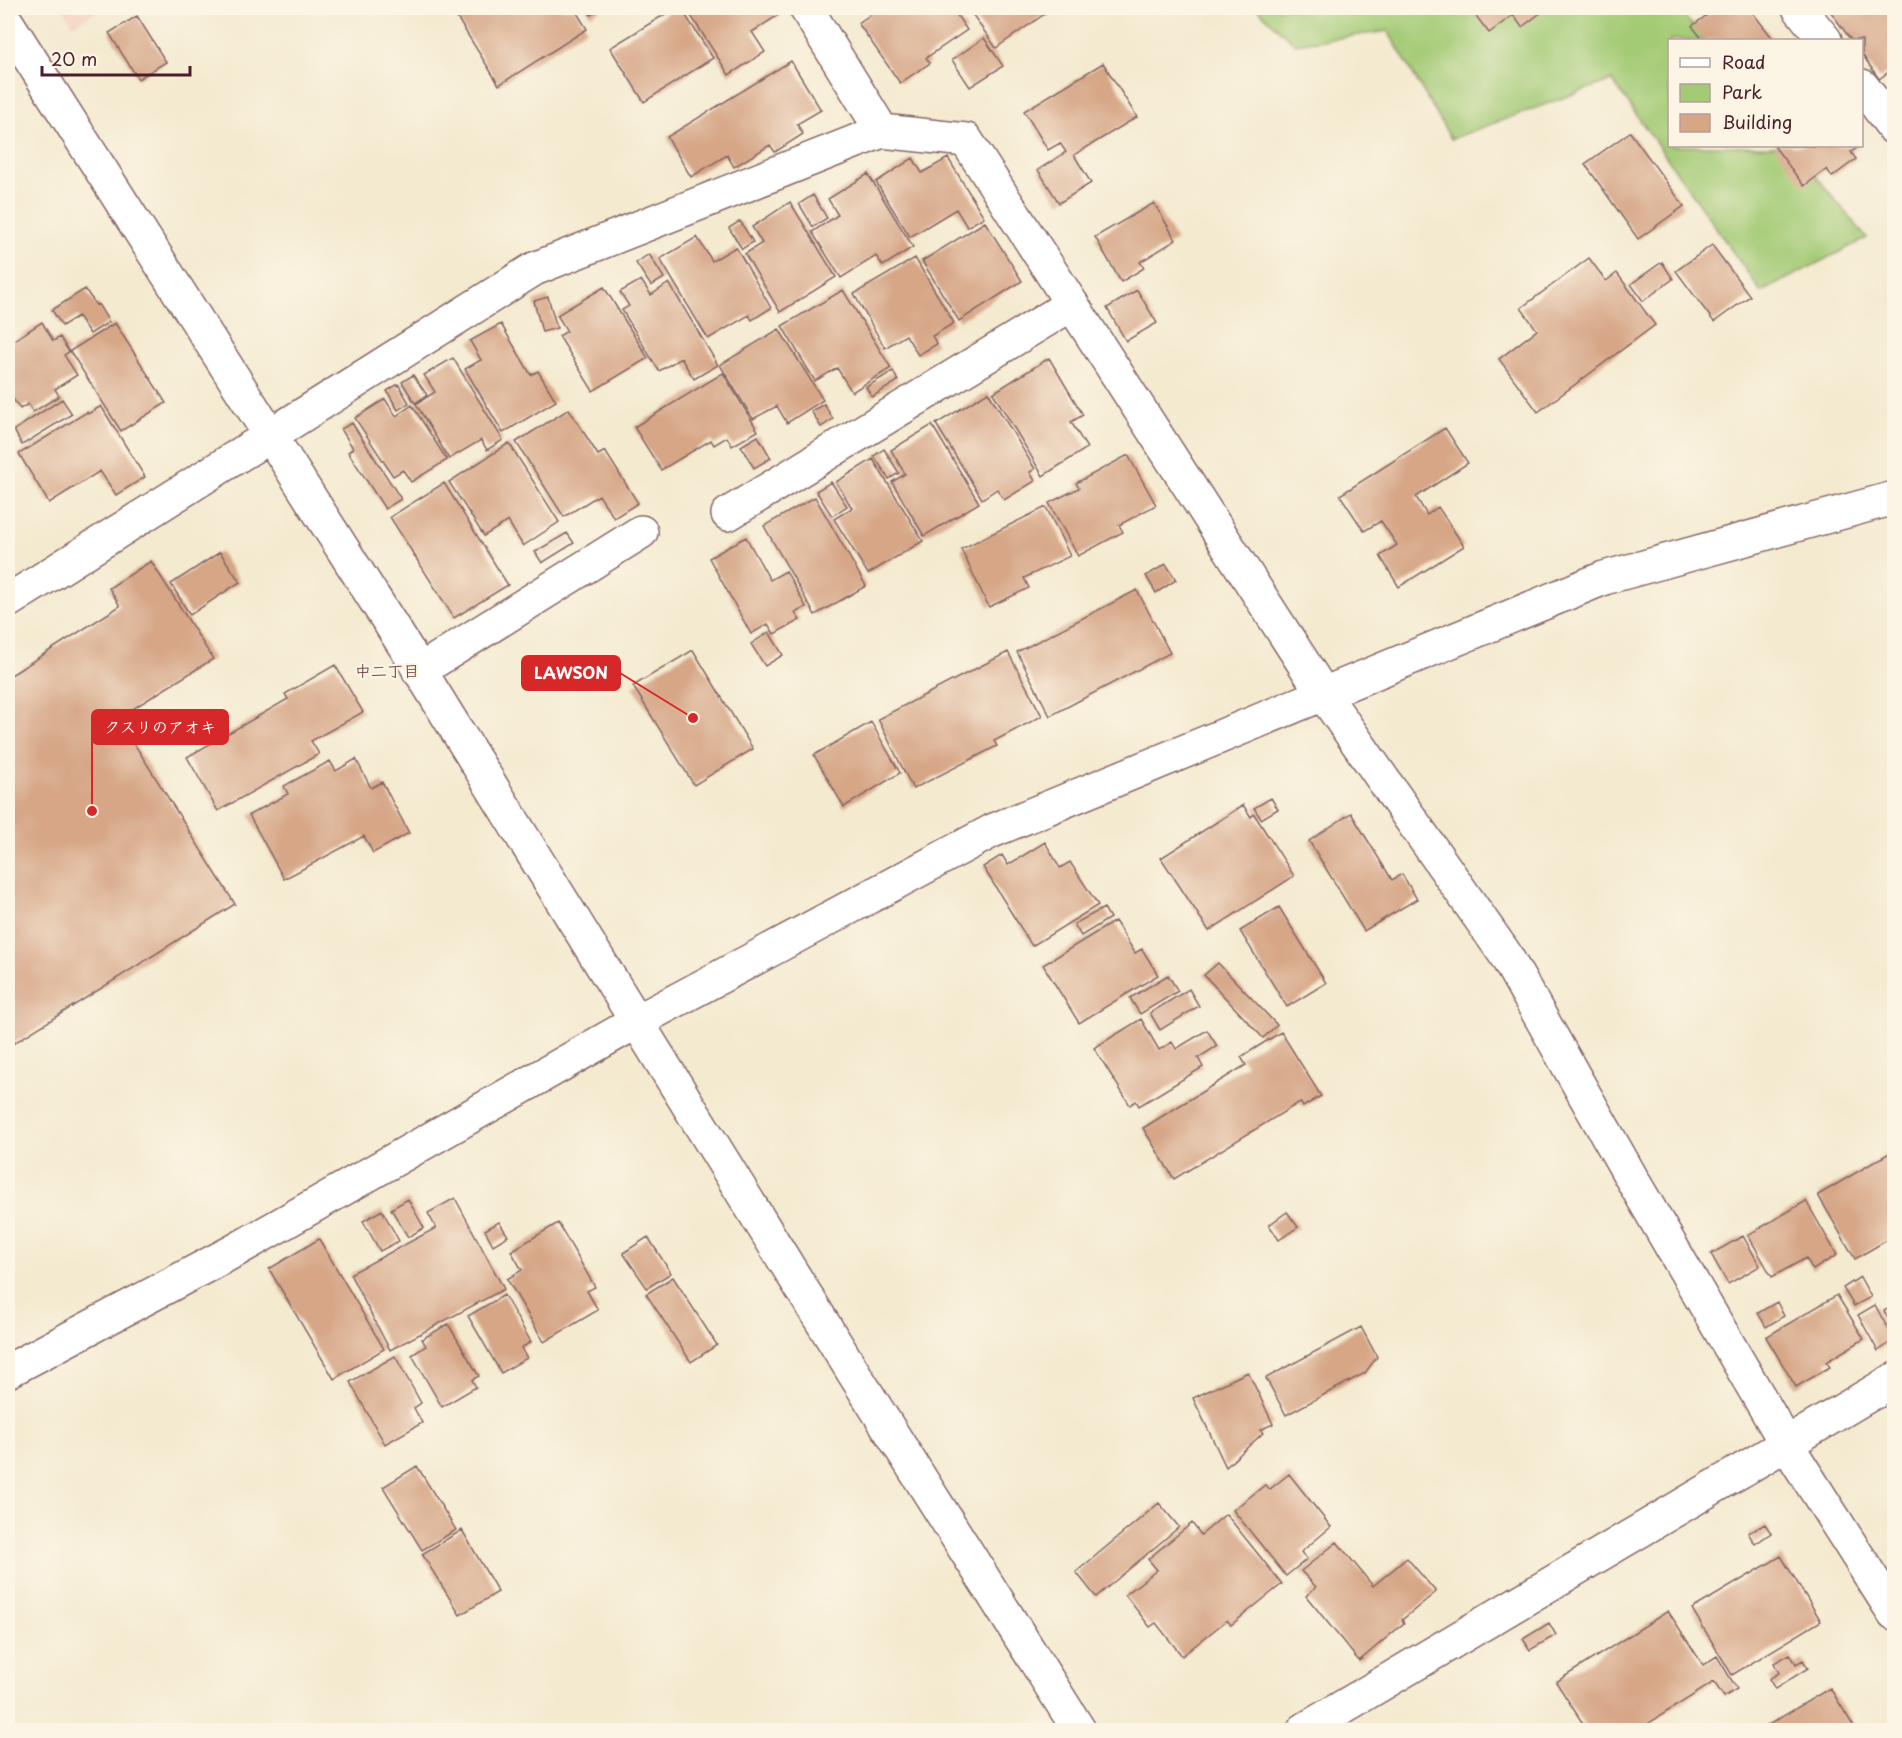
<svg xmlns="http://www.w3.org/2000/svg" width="1902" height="1738" font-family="'Playpen Sans','Klee One',sans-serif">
<rect width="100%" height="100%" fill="#fcf5e5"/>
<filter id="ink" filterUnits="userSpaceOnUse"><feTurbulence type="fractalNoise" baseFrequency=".0167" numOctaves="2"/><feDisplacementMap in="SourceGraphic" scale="12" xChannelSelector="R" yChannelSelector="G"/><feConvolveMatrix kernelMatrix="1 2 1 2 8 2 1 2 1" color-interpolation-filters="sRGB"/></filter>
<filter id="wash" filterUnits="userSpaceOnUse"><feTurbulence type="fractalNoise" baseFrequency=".008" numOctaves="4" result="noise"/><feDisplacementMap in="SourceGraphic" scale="24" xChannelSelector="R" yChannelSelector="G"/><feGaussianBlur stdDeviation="1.35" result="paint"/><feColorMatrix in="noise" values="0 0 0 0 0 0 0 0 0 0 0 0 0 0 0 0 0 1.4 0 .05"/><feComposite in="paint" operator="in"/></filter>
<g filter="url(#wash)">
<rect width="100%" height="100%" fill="#f4ead0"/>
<path fill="#f5d3c1" d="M 63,8 L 103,8 L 73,25 Z"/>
<path fill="#a3ca75" stroke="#767450" stroke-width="1.5" d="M 1256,8 L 1657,8 L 1680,11 L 1705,40 L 1670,40 L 1670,146 L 1791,146 L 1867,238 L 1761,292 L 1612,80 L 1451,139 L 1388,31 L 1295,44 Z"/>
<g id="blocks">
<path fill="#d6a686" d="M 451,8 L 574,8 L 587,29 L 499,85 Z
M 586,8 L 603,8 L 591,15 Z
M 675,8 L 681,8 L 713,58 L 644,102 L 610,48 Z
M 686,8 L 780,8 L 783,12 L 752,32 L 765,52 L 729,75 Z
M 870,8 L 952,8 L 967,30 L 926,58 L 930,63 L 900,83 L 858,23 L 870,15 L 867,9 Z
M 968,8 L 1053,8 L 996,48 Z
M 1470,8 L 1547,8 L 1522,27 L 1513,15 L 1489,33 Z
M 1717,8 L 1749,8 L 1774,40 L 1703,40 L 1692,26 Z
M 1828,8 L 1894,8 L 1894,68 L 1879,79 L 1862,54 L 1862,40 L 1851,40 Z
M 137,16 L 166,62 L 138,79 L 109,33 Z
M 984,38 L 1003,66 L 970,87 L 952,60 Z
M 791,61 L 821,110 L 797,124 L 803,134 L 775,152 L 770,145 L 734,167 L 727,155 L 691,177 L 667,137 Z
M 1103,63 L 1137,117 L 1074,155 L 1091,183 L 1059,203 L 1038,170 L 1066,152 L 1060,143 L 1048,150 L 1024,111 Z
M 1630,132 L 1684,206 L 1638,239 L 1585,164 Z
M 1774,146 L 1860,146 L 1851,152 L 1856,159 L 1832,177 L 1827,169 L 1804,186 Z
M 913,158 L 922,173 L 948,158 L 984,217 L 967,227 L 956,209 L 910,237 L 876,182 Z
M 868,174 L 913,247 L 883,266 L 876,256 L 841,278 L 812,232 L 838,215 L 828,199 Z
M 813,195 L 827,218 L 813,227 L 799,204 Z
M 790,202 L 836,277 L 780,312 L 745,254 L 762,243 L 752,227 Z
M 1154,203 L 1176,240 L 1140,262 L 1144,268 L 1121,282 L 1095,237 Z
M 740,221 L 753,242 L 742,249 L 729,228 Z
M 985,222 L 1022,281 L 959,321 L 922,261 Z
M 697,237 L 712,261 L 736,247 L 771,308 L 752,320 L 749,315 L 708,339 L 660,259 Z
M 1712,245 L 1750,296 L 1714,322 L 1676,271 Z
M 649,254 L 664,278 L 651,286 L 636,263 Z
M 915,258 L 954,323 L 932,336 L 937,344 L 918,355 L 906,335 L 885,348 L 854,294 Z
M 1589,258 L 1606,281 L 1617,273 L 1655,325 L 1538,412 L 1499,359 L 1537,330 L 1521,308 Z
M 1662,262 L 1673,279 L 1643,301 L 1631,284 Z
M 641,280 L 651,295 L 669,283 L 718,365 L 694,379 L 681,358 L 659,371 L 622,310 L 629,306 L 620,292 Z
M 604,287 L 648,358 L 593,391 L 559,336 L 567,331 L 557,315 Z
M 85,289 L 96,305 L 98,304 L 109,322 L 90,334 L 78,316 L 62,326 L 52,310 Z
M 843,290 L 891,368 L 852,392 L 837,368 L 815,381 L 782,326 Z
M 1137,290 L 1157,323 L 1126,341 L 1107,308 Z
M 548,297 L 557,328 L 542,332 L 534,301 Z
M 42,322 L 53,341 L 60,337 L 69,352 L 64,355 L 77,375 L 55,389 L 59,396 L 33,412 L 28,404 L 20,409 L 9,393 L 8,394 L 8,344 Z
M 115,323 L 166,403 L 121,431 L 70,351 Z
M 501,324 L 531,375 L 538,371 L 556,401 L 503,433 L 465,369 L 481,360 L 470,341 Z
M 779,329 L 823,400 L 787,423 L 777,406 L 753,419 L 720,365 Z
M 453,358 L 503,440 L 487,450 L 481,440 L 449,459 L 416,404 L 435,392 L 424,375 Z
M 1049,358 L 1083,415 L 1071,422 L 1087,448 L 1043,476 L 993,393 Z
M 893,371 L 898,381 L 872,397 L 866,387 Z
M 723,373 L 758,431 L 732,446 L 727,437 L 714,445 L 711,440 L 661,470 L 634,427 Z
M 413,375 L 427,395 L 415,403 L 402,382 Z
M 398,384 L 409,403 L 398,410 L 387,391 Z
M 988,392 L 1035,469 L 1030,472 L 1035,481 L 1004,500 L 997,489 L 982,499 L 936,424 Z
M 62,399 L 72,414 L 22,445 L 14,430 Z
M 385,399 L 396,416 L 412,405 L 447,460 L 411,482 L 403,470 L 393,476 L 355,418 Z
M 824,404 L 833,419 L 821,427 L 811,411 Z
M 101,406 L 145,477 L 116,495 L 100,471 L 49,503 L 19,454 L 87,412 L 88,414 Z
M 569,409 L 598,455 L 605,451 L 638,503 L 614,518 L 599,495 L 564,517 L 516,442 Z
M 352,423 L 401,499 L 385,509 L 348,452 L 353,448 L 341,429 Z
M 932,425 L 979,503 L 924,536 L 892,482 L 905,474 L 891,450 Z
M 1445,428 L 1468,463 L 1416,497 L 1427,515 L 1438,507 L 1464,546 L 1399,587 L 1380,556 L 1397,545 L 1381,521 L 1364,531 L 1340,495 Z
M 758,436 L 771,458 L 754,468 L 741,446 Z
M 509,443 L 559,522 L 523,546 L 508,521 L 484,536 L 449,482 Z
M 884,449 L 899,473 L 889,479 L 874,456 Z
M 1128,455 L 1156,505 L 1119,525 L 1123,532 L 1078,556 L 1049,503 L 1079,488 L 1076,483 Z
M 873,459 L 923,541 L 868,574 L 834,519 L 852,508 L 836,482 Z
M 831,482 L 847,506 L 832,516 L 816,491 Z
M 444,483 L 508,585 L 454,618 L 390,517 Z
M 815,497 L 866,586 L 815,615 L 764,526 Z
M 1046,507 L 1070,556 L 1024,578 L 1029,588 L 989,607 L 961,549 Z
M 567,533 L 574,543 L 542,563 L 535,552 Z
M 746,537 L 770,580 L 786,571 L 806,607 L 795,613 L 800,620 L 774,634 L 768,624 L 751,634 L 709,558 Z
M 220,552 L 240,582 L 190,615 L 171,584 Z
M 151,561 L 213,659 L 118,718 L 235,904 L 8,1047 L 8,677 L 120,606 L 109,588 Z
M 1166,564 L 1176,580 L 1156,593 L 1146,576 Z
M 1137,590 L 1170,653 L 1050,716 L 1017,652 Z
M 769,632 L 783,655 L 765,666 L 751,644 Z
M 693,650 L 753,749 L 694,785 L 633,686 Z
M 1008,652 L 1042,716 L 994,741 L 997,746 L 913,789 L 878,719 Z
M 335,665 L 363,712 L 311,741 L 319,754 L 218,811 L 187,757 L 288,699 L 285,694 Z
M 871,722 L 900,773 L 844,807 L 814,755 Z
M 356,759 L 371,788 L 382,782 L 409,833 L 373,853 L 364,836 L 284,879 L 249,815 L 288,794 L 284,786 L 330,761 L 336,771 Z
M 1271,798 L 1278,809 L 1261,819 L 1254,808 Z
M 1243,805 L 1251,817 L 1254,814 L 1294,876 L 1209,931 L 1161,858 Z
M 1351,813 L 1392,880 L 1402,874 L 1417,899 L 1364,931 L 1309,841 Z
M 1045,842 L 1060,868 L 1070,862 L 1098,905 L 1032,946 L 983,867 L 1002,855 L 1008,865 Z
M 1279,907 L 1326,983 L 1287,1007 L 1240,931 Z
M 1104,908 L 1110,918 L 1081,936 L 1074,924 Z
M 1115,921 L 1135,953 L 1142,949 L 1158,975 L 1079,1023 L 1043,965 Z
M 1218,963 L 1277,1025 L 1263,1038 L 1204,975 Z
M 1168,975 L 1178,991 L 1140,1014 L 1130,998 Z
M 1189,989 L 1199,1006 L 1160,1030 L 1150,1013 Z
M 1141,1019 L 1159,1050 L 1172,1042 L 1176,1049 L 1207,1030 L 1217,1046 L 1198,1058 L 1203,1067 L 1139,1106 L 1136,1101 L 1130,1105 L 1094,1048 Z
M 1281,1032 L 1321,1096 L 1303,1107 L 1300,1102 L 1174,1179 L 1143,1128 L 1246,1065 L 1241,1057 Z
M 1891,1152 L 1894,1157 L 1894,1236 L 1855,1259 L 1818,1195 Z
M 455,1198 L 504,1289 L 390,1350 L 350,1274 L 436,1228 L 428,1213 Z
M 408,1199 L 424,1228 L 408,1237 L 391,1209 Z
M 1806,1201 L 1837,1255 L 1813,1270 L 1806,1258 L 1772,1277 L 1748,1235 Z
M 382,1210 L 399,1241 L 380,1251 L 363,1221 Z
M 1287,1212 L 1298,1227 L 1279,1240 L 1269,1225 Z
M 499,1222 L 508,1236 L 493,1245 L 485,1230 Z
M 558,1223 L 595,1287 L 587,1291 L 598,1310 L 544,1342 L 507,1279 L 522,1270 L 511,1251 Z
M 1743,1236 L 1760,1266 L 1728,1284 L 1711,1254 Z
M 648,1237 L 671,1273 L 647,1288 L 623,1253 Z
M 319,1239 L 384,1349 L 334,1379 L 269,1269 Z
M 673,1277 L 717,1345 L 691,1362 L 646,1294 Z
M 1860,1277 L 1871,1297 L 1854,1306 L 1843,1288 Z
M 504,1295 L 531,1342 L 521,1348 L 527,1358 L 501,1373 L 468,1316 Z
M 1837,1295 L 1864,1339 L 1826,1362 L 1830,1367 L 1796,1387 L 1766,1337 Z
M 1777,1302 L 1784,1316 L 1766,1327 L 1758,1313 Z
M 1875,1305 L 1894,1340 L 1878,1351 L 1858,1315 Z
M 1894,1305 L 1894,1329 L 1884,1311 Z
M 448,1324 L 479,1376 L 472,1380 L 476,1387 L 442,1407 L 412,1355 L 426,1346 L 422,1339 Z
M 1361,1327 L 1377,1357 L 1365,1373 L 1286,1415 L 1266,1378 Z
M 395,1356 L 421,1403 L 414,1408 L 422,1423 L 385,1444 L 350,1382 Z
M 1248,1372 L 1273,1424 L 1260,1430 L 1263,1433 L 1226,1467 L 1193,1398 Z
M 417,1466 L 456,1530 L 422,1550 L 383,1487 Z
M 1289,1474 L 1331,1527 L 1301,1552 L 1307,1559 L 1286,1576 L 1233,1510 L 1265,1485 L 1270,1489 Z
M 1159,1503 L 1179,1527 L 1096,1597 L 1076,1572 Z
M 1226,1514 L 1282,1584 L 1231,1625 L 1227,1620 L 1182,1656 L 1156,1623 L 1150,1627 L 1125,1595 L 1157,1570 L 1148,1559 L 1192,1523 L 1201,1535 Z
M 1765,1524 L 1771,1533 L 1755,1544 L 1748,1533 Z
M 462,1530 L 498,1592 L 460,1615 L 422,1554 Z
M 1337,1542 L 1373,1586 L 1407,1558 L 1436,1592 L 1402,1620 L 1404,1623 L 1359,1661 L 1306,1596 L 1316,1587 L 1301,1571 Z
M 1781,1556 L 1821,1621 L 1732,1675 L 1692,1609 Z
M 1668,1611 L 1703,1665 L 1717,1656 L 1737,1689 L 1724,1697 L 1714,1682 L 1638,1730 L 1587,1730 L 1556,1682 Z
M 1549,1623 L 1556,1635 L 1530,1650 L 1523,1639 Z
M 1790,1654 L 1796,1664 L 1803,1660 L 1808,1668 L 1775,1689 L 1769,1679 L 1779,1673 L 1774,1663 Z
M 1830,1688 L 1856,1730 L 1760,1730 Z"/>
</g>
</g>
<g filter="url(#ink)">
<use href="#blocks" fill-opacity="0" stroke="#866665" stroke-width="1.5"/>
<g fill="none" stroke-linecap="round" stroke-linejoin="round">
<g stroke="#866665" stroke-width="36">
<path id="minor" d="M 806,8 L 882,131 L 966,140 L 1324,695 L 1505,954 L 1636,1186 L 1787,1445 L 1894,1613
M 1799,8 L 1825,40
M 1862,86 L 1894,128
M 728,514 L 1072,304
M 8,601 L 534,269 L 882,131
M 419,671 L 641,532
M 8,1371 L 236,1250 L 636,1022 L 992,831 L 1604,578 L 1894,498
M 1304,1730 L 1894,1380"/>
</g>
<g stroke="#866665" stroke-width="36">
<path id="tertiary" d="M 8,24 L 409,653 L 855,1375 L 1079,1730"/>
</g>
<use href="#minor" stroke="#fff" stroke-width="33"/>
<use href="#tertiary" stroke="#fff" stroke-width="33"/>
</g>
</g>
<g text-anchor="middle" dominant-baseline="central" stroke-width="4.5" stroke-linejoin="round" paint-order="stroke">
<g font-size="16" font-weight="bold" fill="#7b4e4b" stroke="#fcf5e5">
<text x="387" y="670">中二丁目</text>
</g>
</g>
<path fill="none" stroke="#d62828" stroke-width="2" d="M693 718L620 673M92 811L92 727"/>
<g fill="#d62828" stroke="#fcf5e5" stroke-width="2">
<circle cx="693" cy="718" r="6"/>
<circle cx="92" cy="811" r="6"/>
</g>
<g fill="#d62828" stroke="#d62828" stroke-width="2">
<rect x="522" y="656" width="98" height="34" rx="6"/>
<rect x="92" y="710" width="136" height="34" rx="6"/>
</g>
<g font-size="16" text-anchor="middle" font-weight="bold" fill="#fff">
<text x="571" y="679">LAWSON</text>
<text x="160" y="733">クスリのアオキ</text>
</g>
<rect width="1902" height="1738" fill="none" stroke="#fcf5e5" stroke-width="30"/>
<rect x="1668" y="39" width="195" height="108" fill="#fcf5e5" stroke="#b59f9b" stroke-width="1.5"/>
<rect x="1680" y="58" width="30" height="9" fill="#ffffff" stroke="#b59f9b" stroke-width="1.5"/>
<text x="1722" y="69" font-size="18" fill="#4a1f2b">Road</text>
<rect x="1680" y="84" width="30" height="18" fill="#a3ca75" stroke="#b59f9b" stroke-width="1.5"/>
<text x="1722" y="99" font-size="18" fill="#4a1f2b">Park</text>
<rect x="1680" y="114" width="30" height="18" fill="#d6a686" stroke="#b59f9b" stroke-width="1.5"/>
<text x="1722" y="129" font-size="18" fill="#4a1f2b">Building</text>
<path d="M42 66v9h148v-9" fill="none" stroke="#4a1f2b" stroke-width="3"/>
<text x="51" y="66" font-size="18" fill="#4a1f2b" stroke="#fcf5e5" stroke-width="4.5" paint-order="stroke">20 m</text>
</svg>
